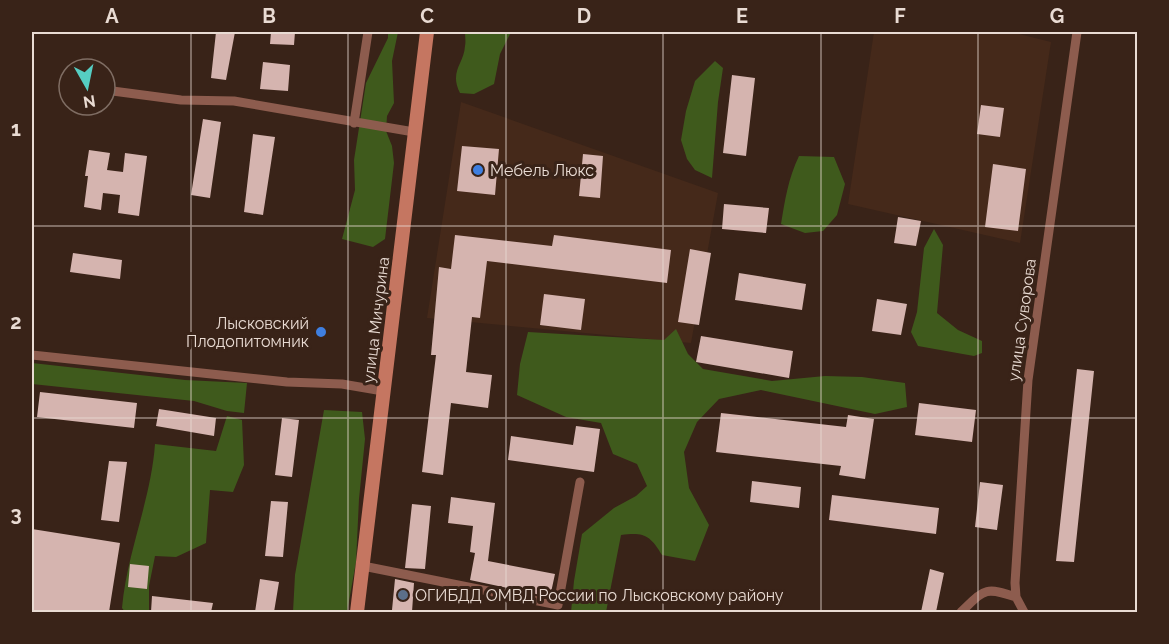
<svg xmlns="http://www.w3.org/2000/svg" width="1169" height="644" font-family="Raleway,sans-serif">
<rect width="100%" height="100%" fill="#392318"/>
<path fill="#45291a" d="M 874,32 L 1011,32 L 1051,42 L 1020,243 L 848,204 Z
M 461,102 L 718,193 L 691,343 L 427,318 Z"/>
<path fill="#3f5a1c" d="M 388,32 L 398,32 L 392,61 L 394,103 L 387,116 L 386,131 L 392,146 L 394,163 L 385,239 L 373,247 L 342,239 L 355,190 L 354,160 L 366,83 L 388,38 Z
M 465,32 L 511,32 L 500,54 L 494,84 L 474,94 L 460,93 C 449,71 464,64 465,46 C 466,42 465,36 465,32 Z
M 715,61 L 723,68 L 718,102 L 712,178 L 695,170 L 687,159 L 681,140 L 686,111 L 695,81 Z
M 799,156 L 834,157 L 845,184 L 837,215 L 823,231 L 805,233 L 781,224 C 785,200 788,179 799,156 Z
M 934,229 L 943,245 L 937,313 L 958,330 L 982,341 L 982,353 L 974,356 L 918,346 L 911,332 L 917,312 L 924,248 Z
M 676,329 L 688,354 L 703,369 L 772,381 L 825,376 L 862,377 L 905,383 L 907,407 L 875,414 L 761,390 L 719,399 L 697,422 L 684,452 L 689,488 L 709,525 L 695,561 L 662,555 C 650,535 644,532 621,535 L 606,612 L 571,612 L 574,581 L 582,534 L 614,508 L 636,496 L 647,486 L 637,464 L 613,454 L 601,423 L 566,417 L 517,395 L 520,364 L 528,332 L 664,340 Z
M 32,363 L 185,380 L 247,383 L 244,413 L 227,411 L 194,401 L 32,384 Z
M 324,410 L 362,412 L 365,439 L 359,499 L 356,562 L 347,612 L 293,612 L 295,575 Z
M 227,416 L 242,420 L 244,465 L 233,492 L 210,490 L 206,543 L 176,557 L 155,556 L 149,586 L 149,612 L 125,612 L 122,608 C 127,552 151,500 155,444 L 216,451 Z"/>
<path fill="#d5b4af" d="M 216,32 L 235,32 L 226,80 L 211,78 Z
M 271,32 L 295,32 L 294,45 L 270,44 Z
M 263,62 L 290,65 L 288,91 L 260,89 Z
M 732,75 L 755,78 L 746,156 L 723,153 Z
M 981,105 L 1004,108 L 1000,137 L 977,134 Z
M 203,119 L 221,122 L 210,198 L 191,195 Z
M 253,134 L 275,137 L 263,215 L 244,212 Z
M 462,146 L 499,149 L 495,195 L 457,191 Z
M 89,150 L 110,153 L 107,170 L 123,172 L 125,153 L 147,156 L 139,216 L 118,213 L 120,195 L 103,193 L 101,210 L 84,207 L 88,176 L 85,176 Z
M 583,154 L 603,156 L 600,198 L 579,196 Z
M 993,164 L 1026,169 L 1018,231 L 985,227 Z
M 724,204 L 769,208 L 766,233 L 722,229 Z
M 898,217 L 921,221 L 916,246 L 894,243 Z
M 455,235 L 552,246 L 554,235 L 671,250 L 667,283 L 487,261 L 480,318 L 472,317 L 466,372 L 492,375 L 488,408 L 451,403 L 443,475 L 422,472 L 436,355 L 431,355 L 439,267 L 451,269 Z
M 690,249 L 711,253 L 699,325 L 678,322 Z
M 73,253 L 122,260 L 120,279 L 70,272 Z
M 739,273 L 806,284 L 802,310 L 735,300 Z
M 544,294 L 585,299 L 581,330 L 540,325 Z
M 877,299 L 907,304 L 901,335 L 872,331 Z
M 701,336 L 793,351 L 789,378 L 696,362 Z
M 1077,369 L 1094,371 L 1074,562 L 1056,561 Z
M 40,392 L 137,403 L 134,428 L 37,417 Z
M 919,403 L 976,410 L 972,442 L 915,435 Z
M 159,409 L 216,418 L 214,436 L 156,426 Z
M 721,413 L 846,427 L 848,415 L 874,419 L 865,479 L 839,475 L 841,466 L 716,452 Z
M 282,418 L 299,420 L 292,477 L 275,475 Z
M 576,426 L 600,429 L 594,472 L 508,460 L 511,436 L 573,445 Z
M 109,461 L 127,462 L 119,522 L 101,520 Z
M 752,481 L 801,487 L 799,508 L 750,502 Z
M 980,482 L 1003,485 L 997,530 L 975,527 Z
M 832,495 L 939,508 L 936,534 L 829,520 Z
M 451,497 L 495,503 L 488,561 L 555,574 L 550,597 L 470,580 L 475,553 L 470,552 L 473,526 L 448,523 Z
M 271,501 L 288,502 L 283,557 L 265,556 Z
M 412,504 L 431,506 L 425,569 L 405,568 Z
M 32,529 L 120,543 L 109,612 L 32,612 Z
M 130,564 L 149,566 L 147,589 L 128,587 Z
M 930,569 L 944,573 L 936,612 L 921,612 Z
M 260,579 L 279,582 L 274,612 L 255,612 Z
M 395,579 L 414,583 L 412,612 L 392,610 Z
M 152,596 L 213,603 L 211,612 L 151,612 Z"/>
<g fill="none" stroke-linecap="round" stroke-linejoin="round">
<path stroke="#8d5c4e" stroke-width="9" d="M 64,84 L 69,85
M 105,90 L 181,100 L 234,101 L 414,132
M 354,123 L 368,32
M 32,355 L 287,382 L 342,384 L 383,391
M 363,566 L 558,605 L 580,482
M 961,612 C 984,590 984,586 1016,597
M 1024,612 L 1016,597 L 1015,583 L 1028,380 L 1077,32"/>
<path stroke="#c57661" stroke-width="14" d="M 357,612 L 427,32"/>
</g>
<path fill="none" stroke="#e9dbd3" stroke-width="1.5" stroke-opacity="0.55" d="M 191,32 L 191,612M 348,32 L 348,612M 506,32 L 506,612M 663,32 L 663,612M 821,32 L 821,612M 978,32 L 978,612M 32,226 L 1138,226M 32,418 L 1138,418"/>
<g fill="#3f7fe0" stroke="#392318" stroke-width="2">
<circle cx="478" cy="170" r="6"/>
<circle cx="321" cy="332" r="6"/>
</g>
<circle fill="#5c6f8a" stroke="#392318" stroke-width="2" cx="403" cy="595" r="6"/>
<g text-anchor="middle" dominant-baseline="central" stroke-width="6" stroke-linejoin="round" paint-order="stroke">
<g font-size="16" fill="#e9dbd3" stroke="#392318" text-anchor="start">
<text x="490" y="170">Мебель Люкс</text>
<text x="309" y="323" text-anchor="end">Лысковский<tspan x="309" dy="18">Плодопитомник</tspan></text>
<text x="415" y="595">ОГИБДД ОМВД России по Лысковскому району</text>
</g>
<g font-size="16" fill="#e9dbd3" stroke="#392318">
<text transform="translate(376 320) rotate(-83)">улица Мичурина</text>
<text transform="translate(1022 320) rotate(-82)">улица Суворова</text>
</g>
</g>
<rect width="1169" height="644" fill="none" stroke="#392318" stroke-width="66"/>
<g transform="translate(87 87) rotate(171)"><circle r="28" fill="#392318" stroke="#7f6d63" stroke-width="1.5"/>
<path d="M0-4.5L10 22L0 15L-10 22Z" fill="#56cec3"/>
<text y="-9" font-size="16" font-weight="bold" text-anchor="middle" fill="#e9dbd3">N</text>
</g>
<rect x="33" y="33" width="1103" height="578" fill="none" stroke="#e9dbd3" stroke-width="2"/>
<g font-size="20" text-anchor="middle" font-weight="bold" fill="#e9dbd3">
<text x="112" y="23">A</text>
<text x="269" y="23">B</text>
<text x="427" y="23">C</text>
<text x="584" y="23">D</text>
<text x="742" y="23">E</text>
<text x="900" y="23">F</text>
<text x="1057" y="23">G</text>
<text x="16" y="136">1</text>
<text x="16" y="329">2</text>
<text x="16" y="521">3</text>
</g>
</svg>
